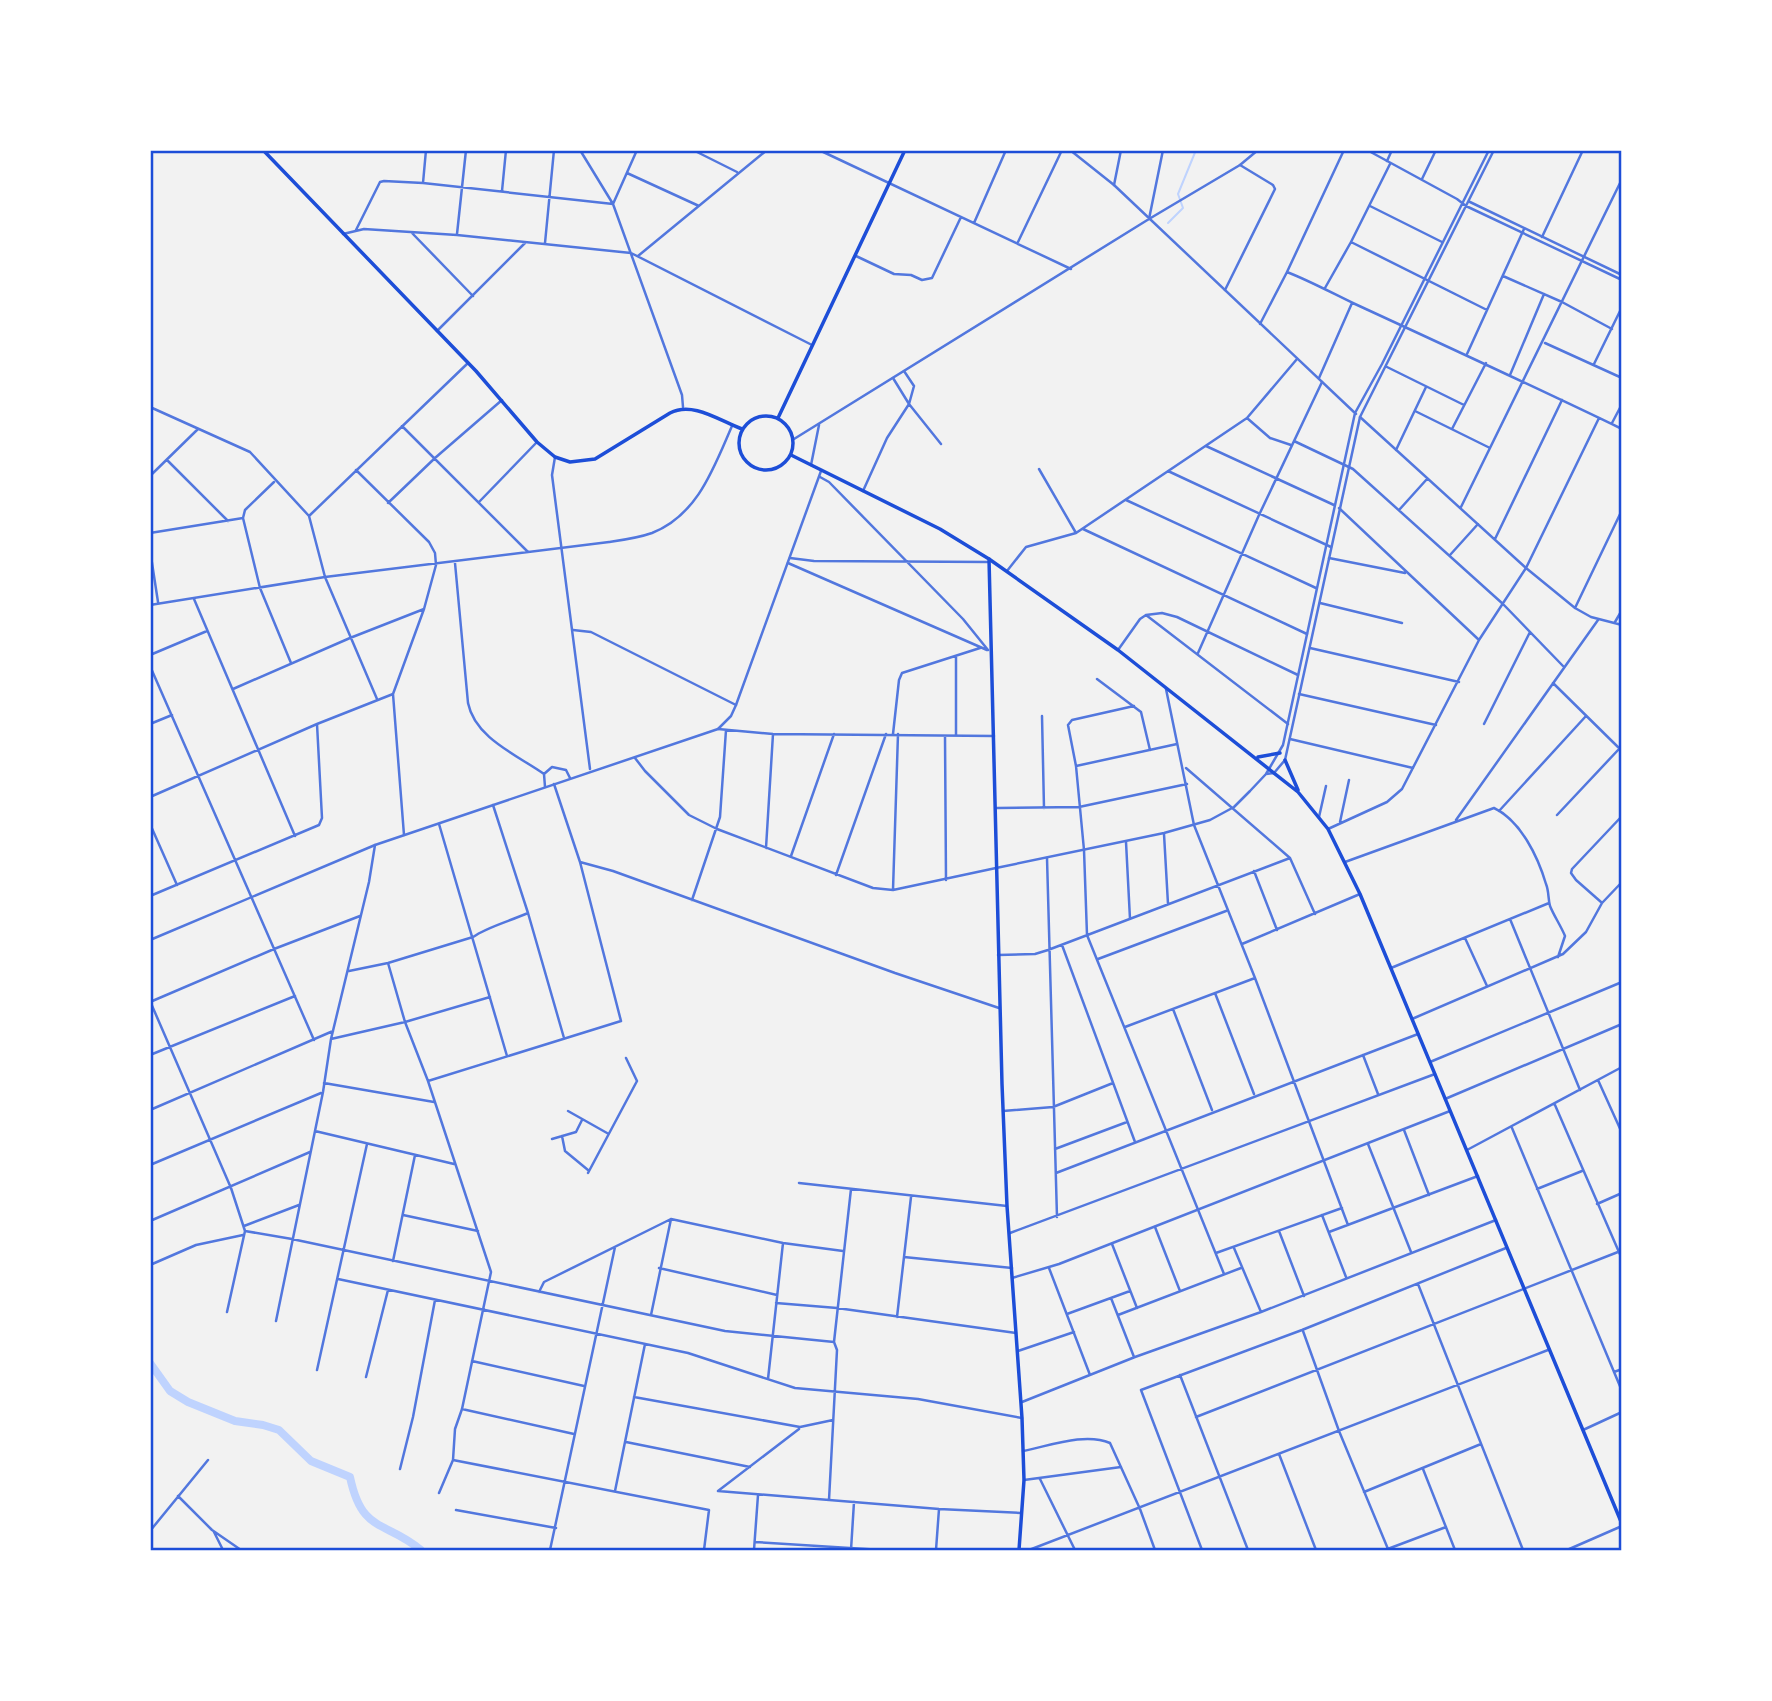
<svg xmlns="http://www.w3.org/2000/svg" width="1772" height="1701" font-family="'Work Sans',sans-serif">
<rect width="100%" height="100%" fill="#f2f2f2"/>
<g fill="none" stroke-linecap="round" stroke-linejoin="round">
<path stroke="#bfd3fe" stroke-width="2" d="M 1168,223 L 1183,208 L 1178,194 L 1196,150"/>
<path stroke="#bfd3fe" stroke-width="8" d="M 150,1363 L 170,1391 L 188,1402 L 235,1421 L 263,1425 L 279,1430 L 311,1461 L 350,1477 C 362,1534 385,1520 421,1550"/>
<path stroke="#5277de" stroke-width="2.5" d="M 580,150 L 613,204 L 682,395 L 683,407
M 693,150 L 737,172
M 819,150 L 1071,269
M 1620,150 L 1622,151
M 1387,161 L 1392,150
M 627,173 L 699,206
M 1422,179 L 1436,150
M 423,183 L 426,150
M 1114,185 L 1121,150
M 502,191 L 506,150
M 1370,206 L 1442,242
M 1149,219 L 1163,150
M 974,223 L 1006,150
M 356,230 L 380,182 L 384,181 L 423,183 L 613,204 L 637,150
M 412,233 L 473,296
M 343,234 L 364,229 L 457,235 L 631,253 L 812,345
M 457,234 L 466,150
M 1542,237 L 1583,150
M 1018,242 L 1062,150
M 1351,242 L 1487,310
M 545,243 L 554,150
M 638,256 L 767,150
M 856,256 L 894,274 L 911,275 L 922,280 L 932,278 L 961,217
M 1287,272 C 1310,281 1332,293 1355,304 C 1444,345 1533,386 1622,429
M 1503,276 L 1562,302 L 1612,329
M 1325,288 L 1351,242 L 1390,164
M 1225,290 L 1275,189 L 1273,185 L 1240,165
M 1260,324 L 1287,272 L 1344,150
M 437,331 L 525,243
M 1545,343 L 1622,378
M 1467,354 L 1524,229
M 1594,364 L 1622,307
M 1387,367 L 1464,405
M 904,371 L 914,386 L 909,404 L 941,444
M 1510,375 L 1544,294
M 1319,378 L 1352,303
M 150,407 L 250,452 L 309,516 L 325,577 L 377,699
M 1415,411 L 1490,448
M 1360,417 L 1526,568 L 1575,608 L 1591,617 L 1622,625
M 1247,418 L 1270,438 L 1291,445
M 1612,423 L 1622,404
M 402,426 L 528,552
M 1452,429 L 1486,363
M 1294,441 L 1353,469 L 1503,604 L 1563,666
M 1206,446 L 1334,505
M 1396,450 L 1426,387
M 167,460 L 228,521
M 811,465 L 819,425
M 1039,469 L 1076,533
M 356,470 L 429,542 L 435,553 L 436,565 L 424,609 L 393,694 L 404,835
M 1168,471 L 1331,547
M 150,476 L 198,429
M 820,477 L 829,482 L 963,619 L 988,650
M 274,482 L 245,510 L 243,518 L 260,588 L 291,663
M 863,491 L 887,438 L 909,404 L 893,378
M 1126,500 L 1316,588
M 479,502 L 537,442
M 388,503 L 435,458 L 502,400
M 1461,507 L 1622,179
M 1339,508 L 1479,640
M 1399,510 L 1427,479
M 309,516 L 468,363
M 1083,529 L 1307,634
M 150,533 L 243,518
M 1495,539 L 1562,400
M 150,550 L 158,602
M 1450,555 L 1478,524
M 790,558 L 814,561 L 989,562
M 1329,558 L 1405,573
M 455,563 L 468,703 C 475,738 517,755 544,774
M 788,563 L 987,650
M 1007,571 L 1026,547 L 1076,533 L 1247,418 L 1297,359
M 194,599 L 295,836
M 1320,603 L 1402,623
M 150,605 L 325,577 L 609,542 C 623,540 638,538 652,533 C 698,515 714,467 732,426
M 1575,608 L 1622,510
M 1146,615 L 1162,613 L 1177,617 L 1298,675
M 1615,622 L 1622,610
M 573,630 L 591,632 L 736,705
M 1310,648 L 1459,682
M 1118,650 L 1140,619 L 1146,615 L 1288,724
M 1198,653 L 1259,515 L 1322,382
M 150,655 L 207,631
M 150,666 L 314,1040
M 1097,679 L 1141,712 L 1150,750
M 1553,683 L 1622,751
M 233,689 L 350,638 L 424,609
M 1166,689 L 1194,825 L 1255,978 L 1348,1225
M 1299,694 L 1436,725
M 1134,706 L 1072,720 L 1068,725 L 1076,766 L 1084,850 L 1087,935 L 1224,1274
M 1042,716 L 1044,808
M 150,724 L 172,715
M 1484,724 L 1530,632
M 718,729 L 773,734 L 994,736
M 893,734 L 899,680 L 902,673 L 980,648
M 956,735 L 956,656
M 945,736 L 946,880
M 1290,739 L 1413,768
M 635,758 L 645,771 L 689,815 L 717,829 L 873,888 L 893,890 L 996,868
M 1076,766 L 1177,744
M 1186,768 L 1290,858 L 1315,914
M 554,784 L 580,862 L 613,871 L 895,973 L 999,1008
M 545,787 L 544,774 L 552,767 L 566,770 L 570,778
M 150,797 L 317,724 L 393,694
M 493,805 L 528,913 L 564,1038
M 997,808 L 1079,807 L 1187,784
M 1499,811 L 1586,716
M 1557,815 L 1619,749
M 1319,817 L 1326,786
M 1456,820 L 1598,620
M 1340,822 L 1349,780
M 150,824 L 177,885
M 439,824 L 507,1056
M 1328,829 L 1387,802 L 1402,789 L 1479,640 L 1526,568 L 1599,418
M 1164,834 L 1168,904
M 1126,842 L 1130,919
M 766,848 L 773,734
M 791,856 L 834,734
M 1047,858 L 1057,1217
M 1345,862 L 1494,808 C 1521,821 1538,857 1546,884 C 1549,891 1548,899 1550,906 C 1554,916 1561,926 1565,936 L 1558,957
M 1254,871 L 1277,930
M 836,875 L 886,734
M 893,890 L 898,734
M 150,896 L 319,825 L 322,818 L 317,724
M 692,900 L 720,817 L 726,730
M 1601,902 L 1576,880 L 1571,873 L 1572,869 L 1622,816
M 1510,919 L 1580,1090
M 1465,938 L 1487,986
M 1242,944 L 1360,894
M 1062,945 L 1135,1142
M 998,955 L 1035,954 L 1048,950 L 1290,858
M 1098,959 L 1226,911
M 388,963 L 405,1022 L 428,1081 L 491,1272 L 462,1409 L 455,1429 L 453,1460 L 439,1493
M 1391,968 L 1549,903
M 349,971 L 388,963 L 473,937 C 487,927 510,921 528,913
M 1215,993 L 1254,1094
M 150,1001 L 231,1188 L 245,1231 L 227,1312
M 150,1002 L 274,949 L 360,916
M 1173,1009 L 1212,1110
M 1412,1019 L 1563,954 L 1586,932 L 1602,903 L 1622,882
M 1125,1027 L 1255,978
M 331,1039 L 405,1022 L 490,997
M 150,1055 L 295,996
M 1363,1055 L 1378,1094
M 1430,1062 L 1622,982
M 1598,1080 L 1622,1133
M 428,1081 L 621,1021 L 580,862
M 324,1083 L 434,1102
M 1445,1099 L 1622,1024
M 1555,1105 L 1622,1259
M 150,1110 L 333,1031
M 568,1111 L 607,1133
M 1003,1111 L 1053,1107 L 1113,1083
M 1512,1128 L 1622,1391
M 1404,1130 L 1429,1195
M 315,1131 L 454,1164
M 562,1136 L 565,1151 L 588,1170
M 552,1139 L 576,1132 L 582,1120
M 1368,1144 L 1411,1252
M 1055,1149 L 1127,1122
M 1467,1150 L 1622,1067
M 150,1165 L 321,1093
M 588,1173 L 637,1081 L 626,1058
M 1056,1173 L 1418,1034
M 799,1183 L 1007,1206
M 1537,1189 L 1582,1171
M 1597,1204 L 1622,1193
M 403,1215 L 478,1231
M 1322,1215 L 1346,1277
M 150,1221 L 310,1152
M 244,1226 L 299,1205
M 1155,1227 L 1180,1291
M 245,1231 L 292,1239 L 725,1331 L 834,1342
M 1279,1231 L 1304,1296
M 1329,1232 L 1478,1176
M 1010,1233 L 1435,1074
M 1112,1244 L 1137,1308
M 1234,1248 L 1261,1312
M 1216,1253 L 1342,1208
M 904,1257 L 1012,1268
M 393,1261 L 415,1155
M 150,1265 L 196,1245 L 243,1235
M 659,1268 L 777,1295
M 1049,1268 L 1090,1375
M 338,1279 L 688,1353 L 795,1388 L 918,1399 L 1022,1418
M 1418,1284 L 1523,1550
M 539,1292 L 544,1282 L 671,1219 L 783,1243 L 843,1251
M 1111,1298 L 1134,1357
M 776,1303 L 837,1308 L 1016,1333
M 1067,1314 L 1130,1291
M 651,1315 L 671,1219
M 1118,1315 L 1241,1268
M 897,1317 L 911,1197
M 276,1321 L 323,1092 L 331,1039 L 369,882 L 375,845
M 1303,1331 L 1339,1431 L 1388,1549
M 1018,1351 L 1074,1332
M 472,1361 L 584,1386
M 317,1370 L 367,1144
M 1614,1372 L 1622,1369
M 1180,1375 L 1248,1550
M 366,1377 L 388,1290
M 768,1379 L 783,1243
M 634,1397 L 800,1427 L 833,1420
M 1022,1402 L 1135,1357 L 1261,1312 L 1496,1220
M 462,1409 L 574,1434
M 1196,1417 L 1618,1252
M 1583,1430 L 1622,1412
M 626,1442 L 750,1467
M 1023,1451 C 1049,1446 1085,1432 1110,1443 L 1140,1509 L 1155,1550
M 1279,1454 L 1316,1550
M 453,1460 L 709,1510 L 704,1550
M 400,1469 L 413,1417 L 435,1300
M 1423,1469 L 1455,1550
M 1040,1479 L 1075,1550
M 1024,1480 L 1121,1467
M 615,1491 L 645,1344
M 718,1491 L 939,1509 L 1021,1513
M 718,1491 L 799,1429
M 1364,1492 L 1481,1444
M 178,1496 L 212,1530 L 241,1550
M 829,1500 L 837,1350 L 834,1342 L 851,1189
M 456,1510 L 556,1528
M 150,1531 L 208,1460
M 214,1532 L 223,1550
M 755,1542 L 882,1550
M 550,1550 L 615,1247
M 754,1550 L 758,1495
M 851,1550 L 854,1502
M 936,1550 L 939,1509
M 1029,1550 L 1548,1350
M 1202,1550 L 1141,1390 L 1302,1330 L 1506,1248
M 1385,1550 L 1446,1527
M 1567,1550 L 1622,1526"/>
<path stroke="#5277de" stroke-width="2.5" d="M 1070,150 L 1114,185 L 1356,414
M 1367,150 L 1457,199 L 1466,206 L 1622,280
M 1470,202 L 1622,275
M 794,439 L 1149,219 L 1240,165 L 1258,150
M 555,457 L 552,475 L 590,769
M 1266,774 L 1274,773 L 1285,760 L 1360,417 L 1494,150
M 996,868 L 1164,833 L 1210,820 L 1234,807 L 1250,791 L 1266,774 L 1283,745 L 1355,413 L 1382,364 L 1489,150
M 150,940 L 375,845 L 718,729 L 731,716 L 736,705 L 821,471
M 1012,1278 L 1059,1264 L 1450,1111"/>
<path stroke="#1d4ed8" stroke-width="3.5" d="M 989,559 L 1118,650 L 1298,792 L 1328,829 L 1360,894 L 1622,1524
M 1258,757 L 1280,753
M 1285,760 L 1298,790"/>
<path stroke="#1d4ed8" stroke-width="3.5" d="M 263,150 L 476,371 L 537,442 L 555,457 L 570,462 L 595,459 L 670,413 C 693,401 720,421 742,429
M739 443a27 27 0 1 1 54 0a27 27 0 1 1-54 0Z
M 778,418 L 905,150
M 791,455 L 940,529 L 989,559 L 1002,1084 L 1007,1206 L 1022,1418 L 1024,1480 L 1019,1550"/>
</g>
<rect width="1772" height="1701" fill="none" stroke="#ffffff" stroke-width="304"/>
<rect x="152" y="152" width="1468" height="1397" fill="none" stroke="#1d4ed8" stroke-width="2.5"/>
</svg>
